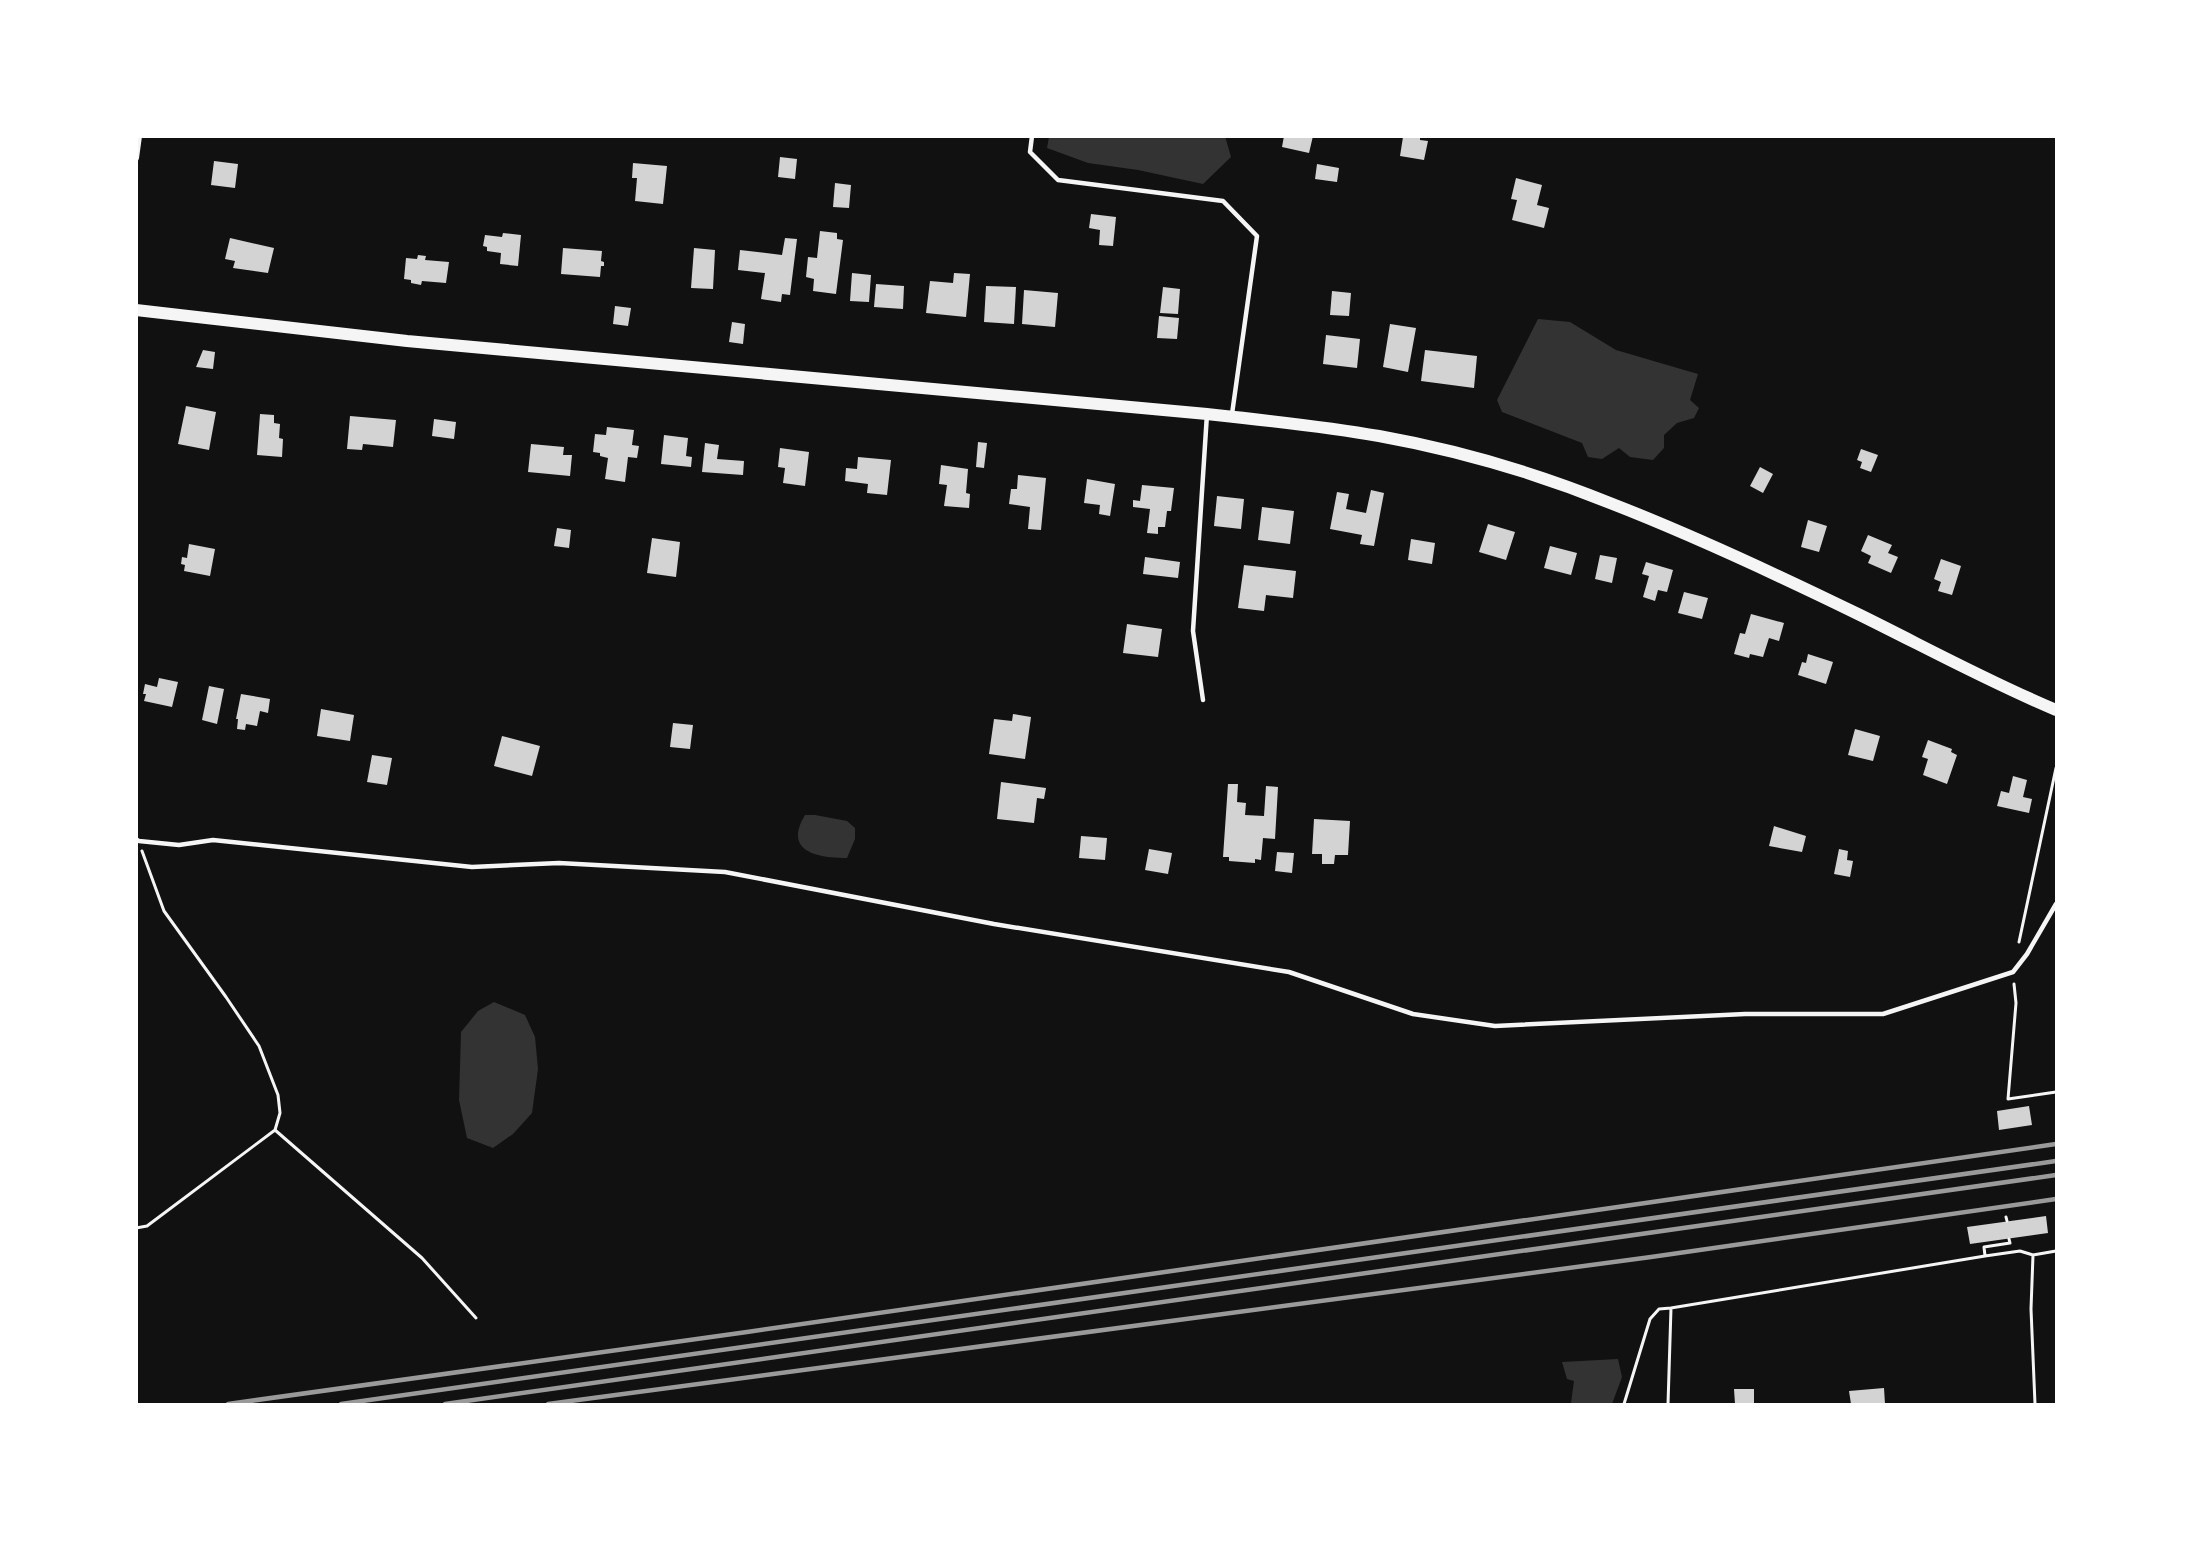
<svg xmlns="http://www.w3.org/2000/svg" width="2193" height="1541" font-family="'Roboto Serif',serif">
<rect width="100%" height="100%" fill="#111"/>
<path fill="#333" d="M 1225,136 L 1231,157 L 1203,184 L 1138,170 L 1088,163 L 1047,148 L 1049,137 Z
M 1538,319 L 1570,322 L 1616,350 L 1698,374 L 1690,400 L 1699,408 L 1694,418 L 1677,423 L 1664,435 L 1664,448 L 1653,460 L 1630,457 L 1619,448 L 1602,459 L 1588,457 L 1582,443 L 1502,412 L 1497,400 Z
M 805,815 L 815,815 L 847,821 L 855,828 L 855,839 L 847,858 C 820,858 782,853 805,815 Z
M 494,1002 L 525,1015 L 535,1037 L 538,1069 L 532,1113 L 513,1134 L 493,1148 L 467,1138 L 459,1100 L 461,1032 L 478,1011 Z
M 1618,1359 L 1622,1377 L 1612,1404 L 1571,1403 L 1574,1381 L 1567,1379 L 1562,1362 Z"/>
<path fill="#d3d3d3" d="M 1284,136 L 1313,136 L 1309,153 L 1282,147 Z
M 1410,136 L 1420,136 L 1420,140 L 1428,141 L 1424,160 L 1400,156 L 1403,137 L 1410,138 Z
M 780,157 L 797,159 L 795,179 L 778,177 Z
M 214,161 L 238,164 L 235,188 L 211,185 Z
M 633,163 L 667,166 L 663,204 L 635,201 L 637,178 L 632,178 Z
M 1317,164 L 1339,168 L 1337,182 L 1315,179 Z
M 1516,178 L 1542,185 L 1537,205 L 1549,208 L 1544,228 L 1512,220 L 1517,200 L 1511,199 Z
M 835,183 L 851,185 L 849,208 L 833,207 Z
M 1091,214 L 1116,217 L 1113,246 L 1099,245 L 1100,230 L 1089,228 Z
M 820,231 L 837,233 L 837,239 L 843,240 L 836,294 L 813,291 L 814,279 L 806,277 L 808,257 L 817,258 Z
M 503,233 L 521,235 L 518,266 L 500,264 L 501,253 L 487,251 L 487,247 L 483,246 L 485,235 L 502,237 Z
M 230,238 L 274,248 L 268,273 L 233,268 L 235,261 L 225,259 Z
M 785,238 L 797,239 L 790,295 L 782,294 L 781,302 L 761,299 L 765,273 L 738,270 L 740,250 L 782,255 Z
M 563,248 L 602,251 L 601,261 L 604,262 L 604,266 L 601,266 L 600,277 L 561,274 Z
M 694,248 L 715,250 L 713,289 L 691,288 Z
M 418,255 L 426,256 L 425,260 L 449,262 L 446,283 L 422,281 L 421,285 L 411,283 L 411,280 L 404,279 L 406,258 L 417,259 Z
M 852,273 L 871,275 L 869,302 L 850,301 Z
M 954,273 L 970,274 L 966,317 L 926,313 L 930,281 L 953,283 Z
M 876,284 L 904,286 L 903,309 L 874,307 Z
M 986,286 L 1016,287 L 1014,324 L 984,322 Z
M 1163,287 L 1180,289 L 1178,314 L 1160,313 Z
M 1024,290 L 1058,293 L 1055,327 L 1022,324 Z
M 1332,291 L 1351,293 L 1349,316 L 1330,315 Z
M 615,306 L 631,308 L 628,326 L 613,324 Z
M 1159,316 L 1179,318 L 1177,339 L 1157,338 Z
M 732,322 L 745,324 L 743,344 L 729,342 Z
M 1390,324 L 1416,328 L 1408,372 L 1383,367 Z
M 1326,335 L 1360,339 L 1357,368 L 1323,364 Z
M 203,350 L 215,352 L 213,369 L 196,367 Z
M 1425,350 L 1477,356 L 1474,388 L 1421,381 Z
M 186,406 L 216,412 L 209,450 L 178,444 Z
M 260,414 L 274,415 L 274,423 L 280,424 L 279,438 L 283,439 L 282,457 L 257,455 Z
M 350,416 L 396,420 L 393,447 L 363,444 L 362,450 L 347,449 Z
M 434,419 L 456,422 L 454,439 L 432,436 Z
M 607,427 L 634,430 L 632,445 L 639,446 L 637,458 L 628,457 L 625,482 L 605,479 L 608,458 L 600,456 L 600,453 L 593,452 L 595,434 L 606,435 Z
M 664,435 L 688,438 L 686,456 L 692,457 L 691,467 L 661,464 Z
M 978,442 L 987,443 L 984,468 L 976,467 Z
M 705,443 L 719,445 L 717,459 L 744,461 L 743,475 L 702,472 Z
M 531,444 L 564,447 L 563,455 L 572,455 L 570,476 L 528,472 Z
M 780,448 L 809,452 L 805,486 L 783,483 L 785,468 L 778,467 Z
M 1861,449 L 1878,455 L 1871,472 L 1860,468 L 1862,462 L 1857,460 Z
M 858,457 L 891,460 L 887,495 L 867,493 L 868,484 L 845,481 L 846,468 L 857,469 Z
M 941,465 L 968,469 L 966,493 L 970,494 L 969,508 L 944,506 L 947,485 L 939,484 Z
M 1760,467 L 1773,474 L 1763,493 L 1750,486 Z
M 1018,475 L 1046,478 L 1041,530 L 1028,529 L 1030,507 L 1009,504 L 1011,489 L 1017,489 Z
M 1087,479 L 1115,484 L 1110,516 L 1099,514 L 1100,505 L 1084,503 Z
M 1142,485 L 1174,488 L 1171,511 L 1167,511 L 1165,527 L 1158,527 L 1158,534 L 1147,533 L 1150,509 L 1133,507 L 1133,500 L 1140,501 Z
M 1371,490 L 1384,493 L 1374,546 L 1360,544 L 1362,535 L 1330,529 L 1337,492 L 1349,494 L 1346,509 L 1366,513 Z
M 1217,496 L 1244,499 L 1241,529 L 1214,526 Z
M 1262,507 L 1294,511 L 1290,544 L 1258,540 Z
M 1808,520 L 1827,526 L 1819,552 L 1801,547 Z
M 1488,524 L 1515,532 L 1506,560 L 1479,552 Z
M 557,528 L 571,530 L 569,548 L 554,546 Z
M 1868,535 L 1892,545 L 1888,553 L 1898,557 L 1891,573 L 1868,563 L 1871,556 L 1861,551 Z
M 652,538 L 680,542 L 676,577 L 647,573 Z
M 1411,539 L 1435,543 L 1432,564 L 1408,560 Z
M 189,544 L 215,549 L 210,576 L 184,571 L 185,565 L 181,564 L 182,557 L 187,558 Z
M 1550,546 L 1577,553 L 1571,575 L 1544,568 Z
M 1600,555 L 1617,558 L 1612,583 L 1595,579 Z
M 1145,557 L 1180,562 L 1178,578 L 1143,574 Z
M 1941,559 L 1961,566 L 1952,595 L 1938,591 L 1941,582 L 1934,579 Z
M 1646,562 L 1673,570 L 1667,592 L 1658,590 L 1655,601 L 1643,597 L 1649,576 L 1642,574 Z
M 1244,565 L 1296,571 L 1293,598 L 1266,595 L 1264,611 L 1238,608 Z
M 1684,592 L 1708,598 L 1702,619 L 1678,613 Z
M 1751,614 L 1784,623 L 1779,641 L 1769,638 L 1763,657 L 1750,654 L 1749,658 L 1734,654 L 1740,633 L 1745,634 Z
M 1127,624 L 1162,629 L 1158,657 L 1123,653 Z
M 1808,654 L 1833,662 L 1826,684 L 1798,675 L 1802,662 L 1806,663 Z
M 159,678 L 178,682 L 172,707 L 144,701 L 146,694 L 143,694 L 145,684 L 157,687 Z
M 209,686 L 224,689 L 217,724 L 202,720 Z
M 241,694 L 270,699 L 268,713 L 260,711 L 257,726 L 246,724 L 245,730 L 237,729 L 238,719 L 236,719 Z
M 321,709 L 354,715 L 350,741 L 317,736 Z
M 1013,714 L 1031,717 L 1025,759 L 989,754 L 994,719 L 1012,721 Z
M 673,723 L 693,725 L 690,749 L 670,747 Z
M 1855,729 L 1880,736 L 1873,761 L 1848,755 Z
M 502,736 L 540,746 L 532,776 L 494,766 Z
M 1928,740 L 1952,749 L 1951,752 L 1957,755 L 1947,784 L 1923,775 L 1928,759 L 1922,757 Z
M 372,755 L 392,758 L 387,785 L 367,782 Z
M 2013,776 L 2027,780 L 2023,797 L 2032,799 L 2029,813 L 1997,806 L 2001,791 L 2009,793 Z
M 1001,782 L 1046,788 L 1044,799 L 1037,798 L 1034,823 L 997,819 Z
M 1228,784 L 1238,784 L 1237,802 L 1246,803 L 1245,815 L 1264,816 L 1266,786 L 1278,787 L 1275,839 L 1263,838 L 1261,860 L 1255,859 L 1255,863 L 1229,861 L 1229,857 L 1223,857 Z
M 1314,819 L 1350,821 L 1348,855 L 1335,855 L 1334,864 L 1322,864 L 1322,854 L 1312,854 Z
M 1774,826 L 1806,836 L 1802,852 L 1769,846 Z
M 1081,836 L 1107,838 L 1105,860 L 1079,858 Z
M 1149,849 L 1172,853 L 1168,874 L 1145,870 Z
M 1839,849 L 1848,851 L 1847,860 L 1853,861 L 1850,877 L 1834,874 Z
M 1277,852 L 1294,853 L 1292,873 L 1275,871 Z
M 2029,1106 L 2032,1125 L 1999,1130 L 1997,1111 Z
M 2046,1216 L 2048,1233 L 1970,1244 L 1967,1227 Z
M 1884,1388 L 1885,1404 L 1851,1404 L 1849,1391 Z
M 1734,1389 L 1754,1389 L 1754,1404 L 1735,1404 Z"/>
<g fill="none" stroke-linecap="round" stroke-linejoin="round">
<path stroke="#f5f5f5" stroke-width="3" d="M 2019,942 L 2056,768
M 2014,984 L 2016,1003 L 2008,1099 L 2056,1092
M 275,1130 L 422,1258 L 476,1318
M 2006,1217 L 2007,1221
M 136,1228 L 147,1226 L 275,1130 L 280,1113 L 278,1095 L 259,1046 L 226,997 L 164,911 L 142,851
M 2033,1255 L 2031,1309 L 2035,1404
M 1985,1256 L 1984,1247 L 2010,1243 L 2009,1239
M 1624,1404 L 1650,1319 L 1659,1309 L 1671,1308
M 1668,1404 L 1671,1308 L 1985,1256 L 2020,1251 L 2033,1255 L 2056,1251"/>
<path stroke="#f5f5f5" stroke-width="4.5" d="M 1032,136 L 1030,152 L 1058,180 L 1223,201 L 1257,236 L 1232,414
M 1203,700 L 1193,631 L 1207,414
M 136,839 L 139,841 L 179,845 L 213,840 L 472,867 L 559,863 L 725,872 L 994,924 L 1289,972 L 1413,1014 L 1495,1026 L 1745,1014 L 1883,1014 L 2013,972 L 2027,954 L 2056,904"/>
<path stroke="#f5f5f5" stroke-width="6" d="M 136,158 L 139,136"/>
<path stroke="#f5f5f5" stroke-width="12" d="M 136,310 L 407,341 L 1207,414 C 1264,420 1322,426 1379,436 C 1457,450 1536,473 1610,503 C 1695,536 1778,575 1860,615 C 1925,647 1989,682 2056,710"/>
<path stroke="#9a9a9a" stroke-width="4.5" d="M 228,1404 L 747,1332 L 2056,1144
M 341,1404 L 2056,1161
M 445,1404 L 2056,1175
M 548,1404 L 1651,1257 L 2056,1199"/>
</g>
<rect width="2193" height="1541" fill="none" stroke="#ffffff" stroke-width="276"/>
</svg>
